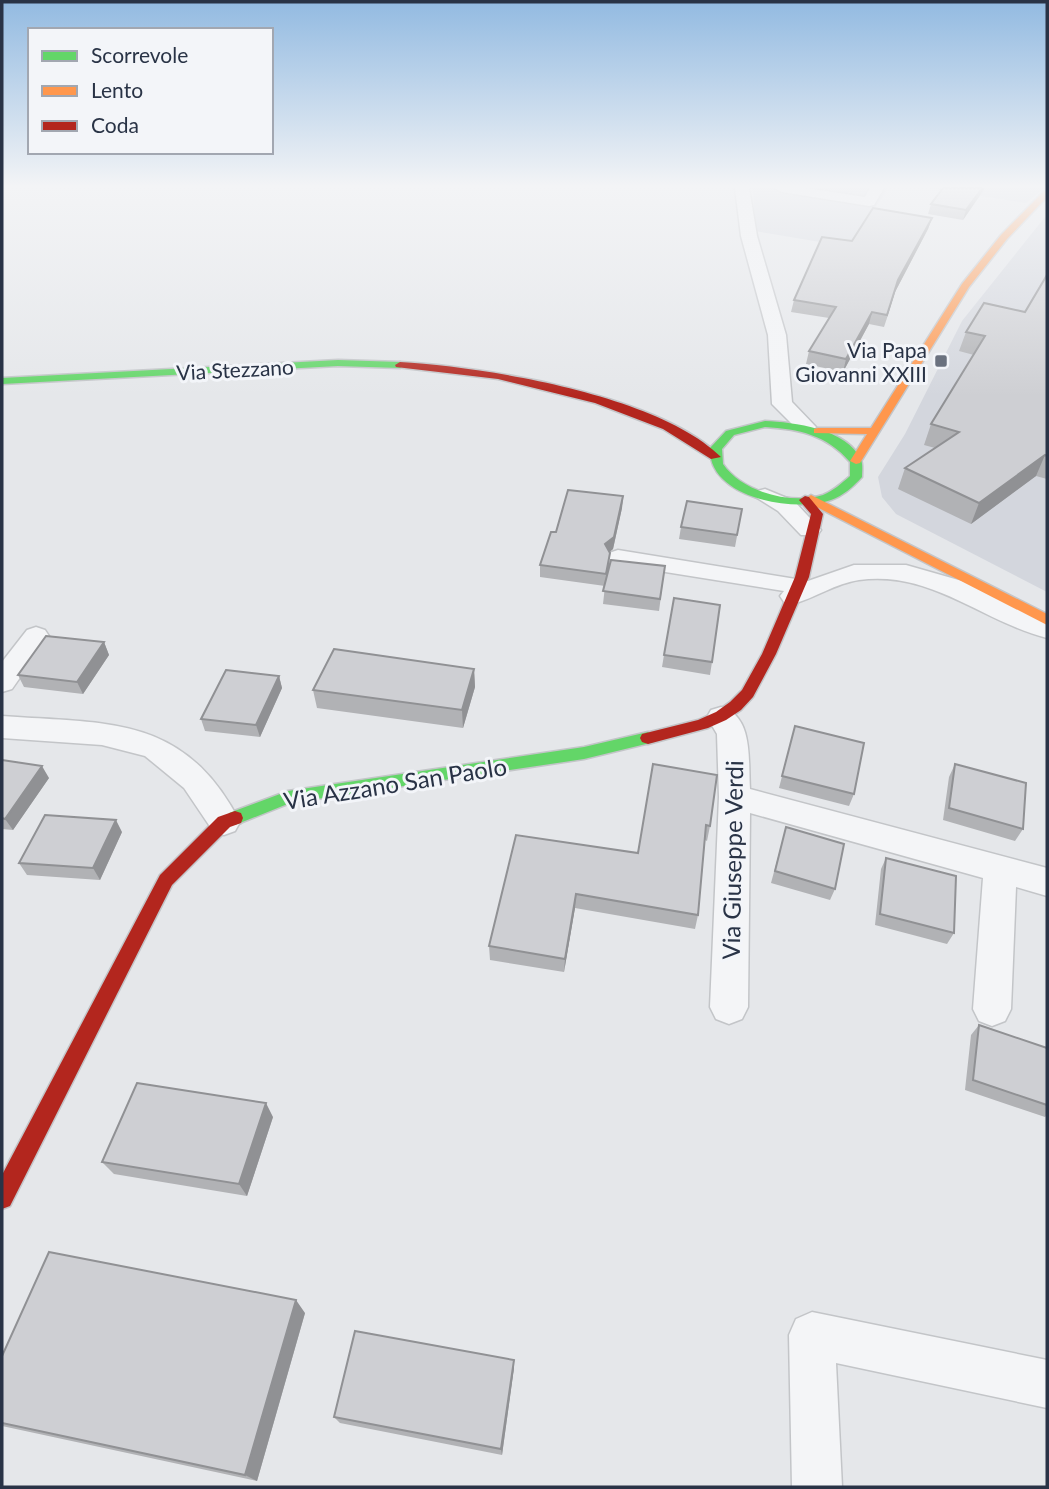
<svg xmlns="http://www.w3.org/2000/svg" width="1049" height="1489" font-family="Lato,sans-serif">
<rect width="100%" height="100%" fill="#e5e7ea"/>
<path fill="#d3d6dd" d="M 753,188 L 888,188 L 850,247 L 755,231 Z
M 930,188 L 1044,188 L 1026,203 Z
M 1045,217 L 1047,217 L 1047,592 L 896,514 L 882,497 L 878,477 L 905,434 L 962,321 Z"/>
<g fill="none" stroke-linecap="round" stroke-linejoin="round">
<g stroke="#c3c5c8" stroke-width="3">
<path id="street" d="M 735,188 L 749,188 L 757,236 L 786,335 L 792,402 L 816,427 L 813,431 L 799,431 L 772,404 L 768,335 L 741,236 Z
M 775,188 L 806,188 L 865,197 L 870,188 L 884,188 L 874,205 L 869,206 L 782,192 Z
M 765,489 L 794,501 L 821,530 L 817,535 L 801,535 L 778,511 L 754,496 L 757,491 Z
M 618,550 L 808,581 L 854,565 L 906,565 L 962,581 L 1047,619 L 1047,638 C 981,621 931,570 859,580 C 836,583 815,598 793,604 L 784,602 L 780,596 L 784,591 L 609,563 L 606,558 L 609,553 Z
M 36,627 L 45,630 L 49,636 L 12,689 L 2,692 L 2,662 L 27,630 Z
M 721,707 C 754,716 748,761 750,789 L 1047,868 L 1047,896 L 1016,887 L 1011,1009 L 1005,1021 L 992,1026 L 979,1021 L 973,1009 L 983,878 L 750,813 L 748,1007 L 742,1019 L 729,1024 L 716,1019 L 710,1007 L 719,797 L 717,734 L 707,717 L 711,710 Z
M 2,716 C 108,724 184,714 240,822 L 235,831 L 224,835 L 213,831 L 184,788 L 145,756 L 102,745 L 2,738 Z
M 812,1312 L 1047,1360 L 1047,1408 L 836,1363 L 842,1487 L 792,1487 L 789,1335 L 796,1319 Z"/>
</g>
<g stroke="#c3c5c8" stroke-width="3">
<path id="fast" d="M 338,360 L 400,362 L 405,365 L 400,368 L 338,366 L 2,384 L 2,378 Z
M 765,421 C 793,422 848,429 861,460 C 863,464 862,472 862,477 C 854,486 843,496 831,500 C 794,513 708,498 710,448 L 726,431 ZM 765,427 C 799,429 827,435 850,462 L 850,476 C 842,483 833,491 823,495 C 791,505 742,492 723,464 L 722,449 L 734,435 Z
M 648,732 L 656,738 L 654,742 L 584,759 L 290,803 L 235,825 L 229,823 L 227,818 L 229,813 L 288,791 L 584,747 Z"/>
</g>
<g stroke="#c3c5c8" stroke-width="3">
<path id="slow" d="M 1044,191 L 1047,191 L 1047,197 L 1007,239 L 969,287 L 860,463 L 856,464 L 850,461 L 867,434 L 814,433 L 814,429 L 818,428 L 871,428 L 962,284 L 1001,235 Z
M 811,495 L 1047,614 L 1047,625 L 807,502 L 805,499 Z"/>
</g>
<g stroke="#c3c5c8" stroke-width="3">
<path id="jam" d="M 400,362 C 486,367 659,395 721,457 L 711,459 L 663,429 L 595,403 L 498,379 L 396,367 L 395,365 Z
M 805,496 L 809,497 L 823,514 L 809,577 L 776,654 L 753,697 L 741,710 L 726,720 L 708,728 L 648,744 L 642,742 L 640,738 L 642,734 L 698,720 L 716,712 L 730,702 L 742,690 L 762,654 L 795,577 L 811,514 L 799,500 Z
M 235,811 L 241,813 L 243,818 L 241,823 L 230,827 L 172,885 L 10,1206 L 2,1209 L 2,1175 L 160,875 L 218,817 Z"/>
</g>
<use href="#street" fill="#f4f5f7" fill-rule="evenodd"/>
<use href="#fast" fill="#63d668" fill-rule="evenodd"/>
<use href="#slow" fill="#ff974d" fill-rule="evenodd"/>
<use href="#jam" fill="#b3261e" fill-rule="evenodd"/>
</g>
<path fill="#b1b2b5" d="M 943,188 L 985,188 L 963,220 L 928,214 L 931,204 Z
M 932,218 L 928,229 L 895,292 L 884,327 L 869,324 L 843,372 L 806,364 L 809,351 L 829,318 L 791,312 L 794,300 L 852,241 Z
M 1047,275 L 1047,479 L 1036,476 L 971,524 L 898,489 L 905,468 L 935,448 L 924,445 L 931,424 L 974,355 L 959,351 L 966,332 L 1025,312 Z
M 623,496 L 622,508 L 613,549 L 609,552 L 610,553 L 609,566 L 665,566 L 659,611 L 603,604 L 605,586 L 540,577 L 540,565 L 556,532 Z
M 742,509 L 735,547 L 679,539 L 681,527 Z
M 104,642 L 109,655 L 83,694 L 24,687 L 18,675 Z
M 664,655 L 712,662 L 710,675 L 662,667 Z
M 474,669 L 475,687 L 463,728 L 317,708 L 313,690 Z
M 279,676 L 282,688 L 260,737 L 205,731 L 201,719 Z
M 795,726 L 854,794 L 849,806 L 779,788 Z
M 2,760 L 49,778 L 13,830 L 2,829 Z
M 653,764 L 710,826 L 707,841 L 705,840 L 698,915 L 695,929 L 575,908 L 564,972 L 490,960 L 489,946 L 638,853 Z
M 955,764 L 1023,829 L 1015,841 L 943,820 L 949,777 Z
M 786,827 L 835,889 L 830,900 L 771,883 Z
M 122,832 L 100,880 L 27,875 L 19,863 Z
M 886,858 L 954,933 L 947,944 L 875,925 L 881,869 Z
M 979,1025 L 1047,1048 L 1047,1115 L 1045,1117 L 965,1090 L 971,1035 Z
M 273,1117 L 247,1196 L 114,1174 L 102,1162 Z
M 305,1313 L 257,1481 L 2,1426 L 2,1356 Z
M 514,1368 L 502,1455 L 340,1423 L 334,1417 Z"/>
<path fill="#909194" d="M 982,188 L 985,188 L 963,220 L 966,210 Z
M 932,218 L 928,229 L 895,292 L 884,327 L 898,280 Z
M 872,312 L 869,324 L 843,372 L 846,359 Z
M 1045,455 L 1036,476 L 971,524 L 979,503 Z
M 623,496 L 622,508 L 613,549 L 604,557 L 605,544 Z
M 104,642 L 109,655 L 83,694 L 77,682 Z
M 474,669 L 475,687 L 463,728 L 462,710 Z
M 279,676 L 282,688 L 260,737 L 256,725 Z
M 42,766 L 49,778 L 13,830 L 5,819 Z
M 116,820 L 122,832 L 100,880 L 93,868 Z
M 576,894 L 575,908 L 564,972 L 565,959 Z
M 266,1103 L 273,1117 L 247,1196 L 239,1184 Z
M 296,1300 L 305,1313 L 257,1481 L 245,1475 Z
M 514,1360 L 514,1368 L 502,1455 L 501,1449 Z"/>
<path fill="#cecfd3" stroke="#909194" stroke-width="2" d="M 943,188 L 982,188 L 966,210 L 931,204 Z
M 873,208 L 932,218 L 898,280 L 887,315 L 872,312 L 846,359 L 809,351 L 836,307 L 794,300 L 822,237 L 852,241 Z
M 1047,275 L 1047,456 L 1045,455 L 979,503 L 905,468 L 959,432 L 931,424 L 985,336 L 966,332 L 984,303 L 1025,312 Z
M 568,490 L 623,496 L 614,537 L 605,544 L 610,553 L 606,574 L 540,565 L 551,532 L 556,532 Z
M 687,501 L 742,509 L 737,535 L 681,527 Z
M 611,560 L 665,566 L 660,599 L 603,591 Z
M 674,598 L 720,605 L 712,662 L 664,655 Z
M 46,636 L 104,642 L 77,682 L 18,675 Z
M 334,649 L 474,669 L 462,710 L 313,690 Z
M 226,670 L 279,676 L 256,725 L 201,719 Z
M 795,726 L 864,743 L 854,794 L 782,776 Z
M 2,760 L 42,766 L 5,819 L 2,818 Z
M 653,764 L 717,775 L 710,826 L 706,825 L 698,915 L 576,894 L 565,959 L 489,946 L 516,835 L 638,853 Z
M 955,764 L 1026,783 L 1023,829 L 949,808 Z
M 45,815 L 116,820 L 93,868 L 19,863 Z
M 786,827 L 844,844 L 835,889 L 775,871 Z
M 886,858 L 956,876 L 954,933 L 880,914 Z
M 979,1025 L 1047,1048 L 1047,1105 L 973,1080 Z
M 137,1083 L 266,1103 L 239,1184 L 102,1162 Z
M 49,1252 L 296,1300 L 245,1475 L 2,1423 L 2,1356 Z
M 355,1331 L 514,1360 L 501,1449 L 334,1417 Z"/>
<linearGradient id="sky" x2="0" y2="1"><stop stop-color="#92bae1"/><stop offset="0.47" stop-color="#f3f4f6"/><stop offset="1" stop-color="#f3f4f6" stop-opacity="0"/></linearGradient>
<rect width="1049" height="396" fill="url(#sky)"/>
<rect fill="#6b727f" stroke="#f3f5f9" stroke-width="2.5" x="934" y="354" width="14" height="14" rx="3.5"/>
<g text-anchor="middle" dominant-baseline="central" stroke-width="6" stroke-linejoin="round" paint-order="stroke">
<g font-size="21" fill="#293346" stroke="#f3f5f9" text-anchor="end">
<text x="927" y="349">Via Papa<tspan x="927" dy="24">Giovanni XXIII</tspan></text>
</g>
<g font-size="21" fill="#293346" stroke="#f3f5f9">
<text transform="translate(235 369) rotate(-3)">Via Stezzano</text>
</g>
<g font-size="24" fill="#293346" stroke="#f3f5f9">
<text transform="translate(395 783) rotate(-9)">Via Azzano San Paolo</text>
<text transform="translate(732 860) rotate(-89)">Via Giuseppe Verdi</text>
</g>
</g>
<rect width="1049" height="1489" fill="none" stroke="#293346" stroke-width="7"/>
<rect x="28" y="28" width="245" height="126" fill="#f3f5f9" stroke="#a2a7b1" stroke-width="2"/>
<rect x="42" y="51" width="35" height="10" fill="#63d668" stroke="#a2a7b1" stroke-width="2"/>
<text x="91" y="63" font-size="21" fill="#293346">Scorrevole</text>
<rect x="42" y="86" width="35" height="10" fill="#ff974d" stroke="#a2a7b1" stroke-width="2"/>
<text x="91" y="98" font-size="21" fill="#293346">Lento</text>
<rect x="42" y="121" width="35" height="10" fill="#b3261e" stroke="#a2a7b1" stroke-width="2"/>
<text x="91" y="133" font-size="21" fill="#293346">Coda</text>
</svg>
